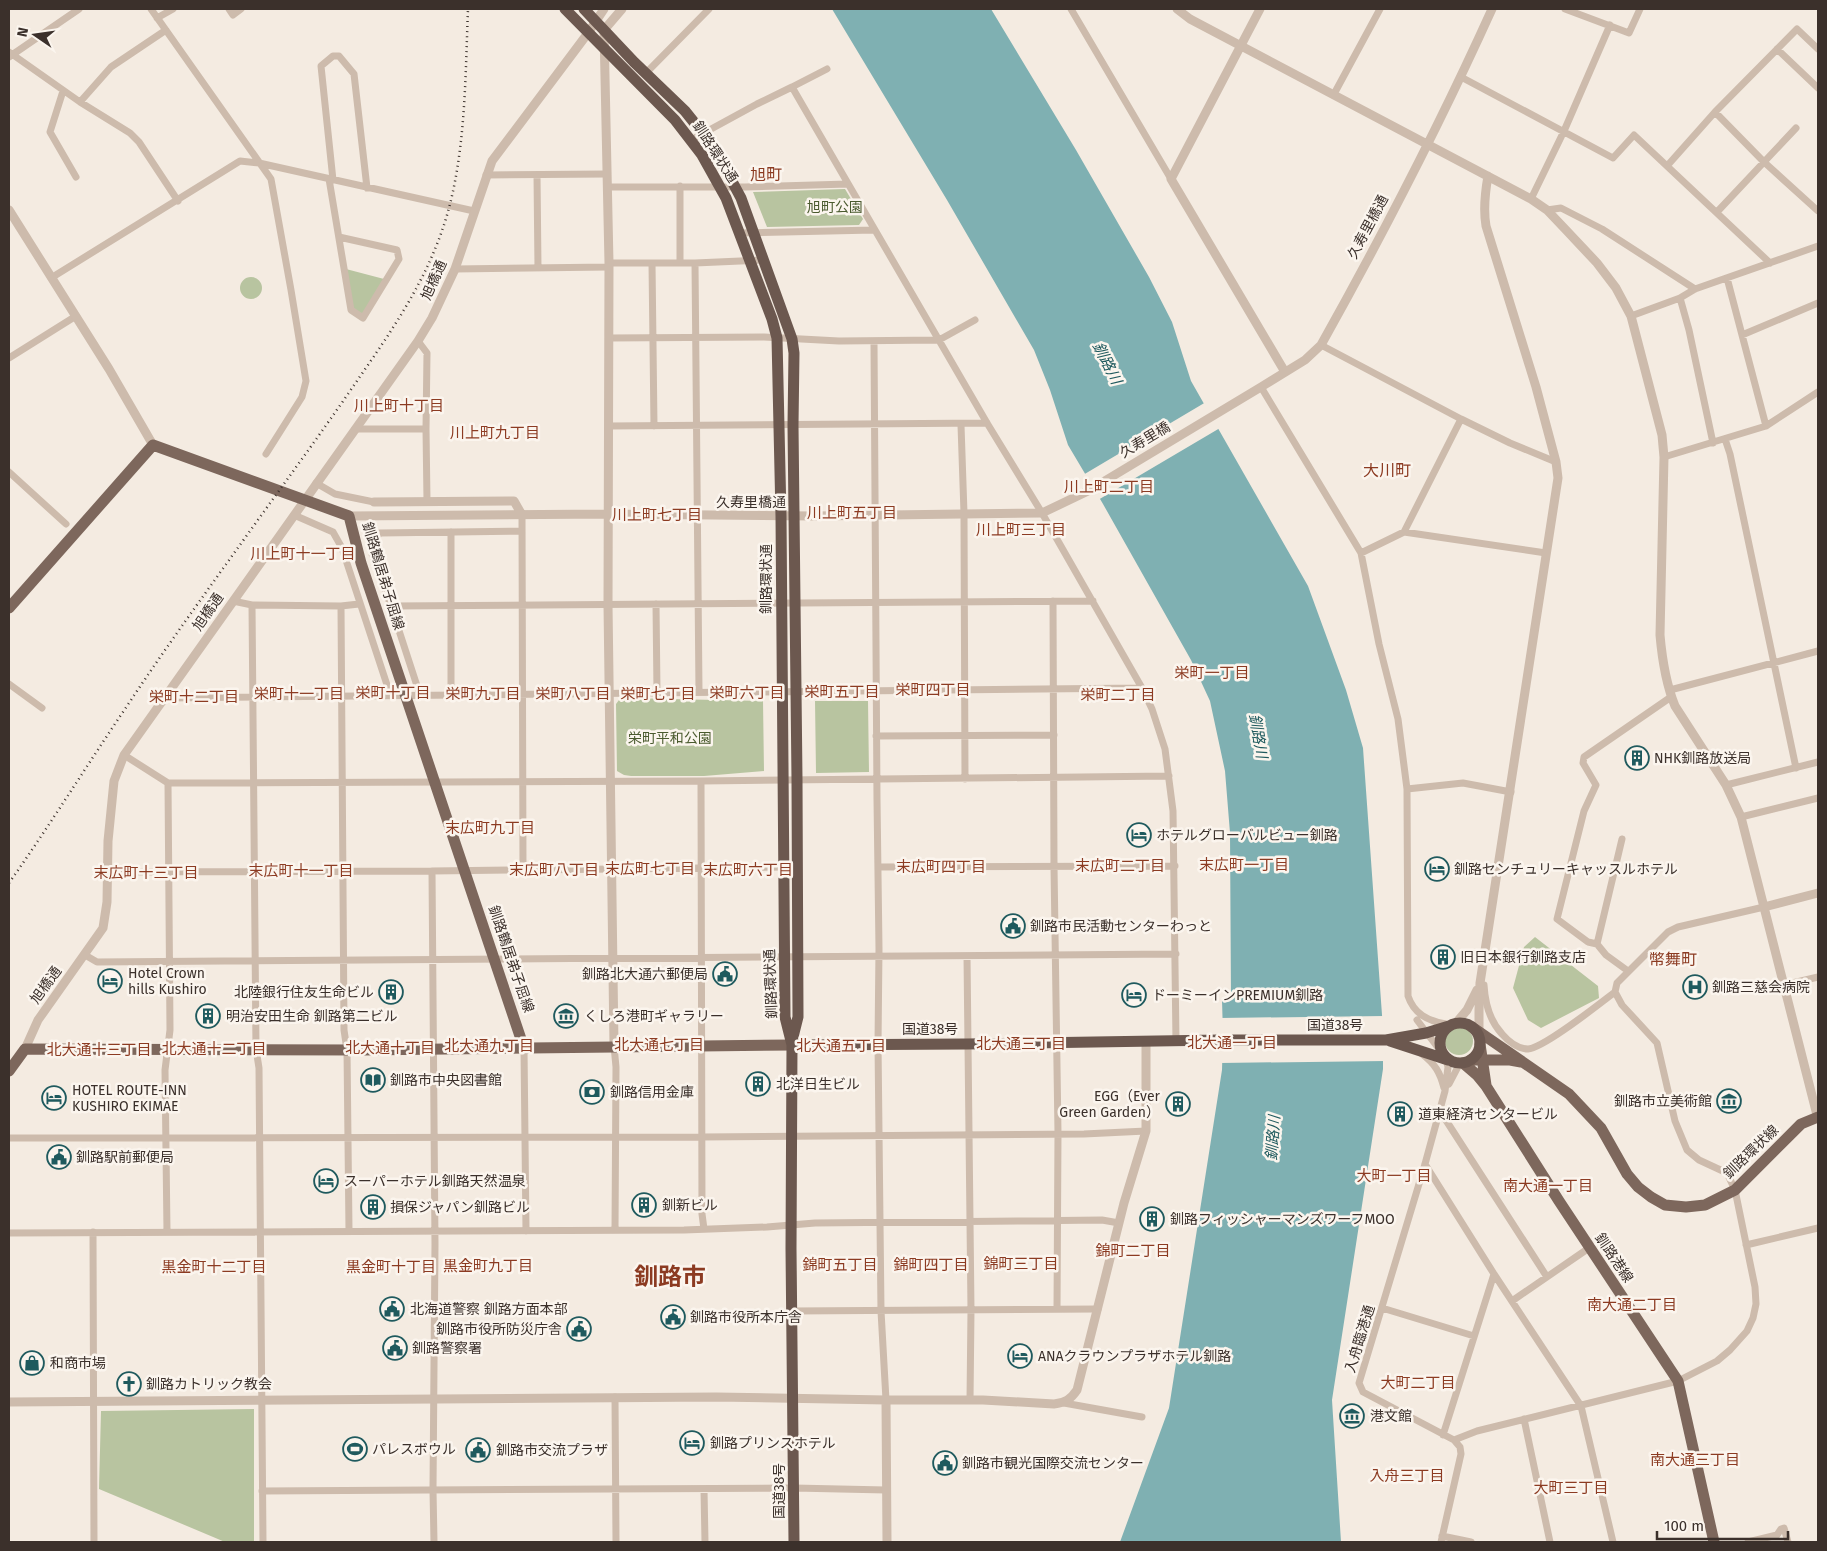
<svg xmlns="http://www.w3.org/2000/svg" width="1827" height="1551" font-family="'Fira Sans','Noto Sans JP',sans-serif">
<rect width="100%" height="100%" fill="#f4ebe1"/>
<path fill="#b8c4a0" d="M 845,189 L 863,219 L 859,225 L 767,227 L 753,192 Z
M 346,269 L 384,279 L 362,315 L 353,309 Z
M240 288a11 11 0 1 1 22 0a11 11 0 1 1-22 0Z
M 624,698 L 763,701 L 764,771 L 704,776 L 631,776 L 624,775 L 617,771 L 616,704 L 619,700 Z
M 815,701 L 868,701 L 869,772 L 816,773 Z
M 1535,937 L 1598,986 L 1599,998 L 1541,1028 L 1528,1020 L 1513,988 L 1524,947 Z
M1445 1041a14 14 0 1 1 28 0a14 14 0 1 1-28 0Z
M 254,1409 L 254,1542 L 225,1542 L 99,1489 L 101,1411 Z"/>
<path fill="#7fb0b2" d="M 832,9 L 991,9 L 1076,150 L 1149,277 L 1172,322 L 1191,381 L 1308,586 L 1346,690 L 1363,748 L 1383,1029 L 1383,1069 L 1332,1400 L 1341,1542 L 1120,1542 L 1169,1408 L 1222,1070 L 1223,1034 L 1222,1000 L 1231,1000 L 1230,833 L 1225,771 L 1210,701 L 1191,660 L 1103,504 L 1068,445 L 1050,390 L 1034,350 L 947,200 Z"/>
<path fill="#f4ebe1" d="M 1206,402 L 1220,428 L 1098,500 L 1083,475 Z
M 1384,1016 L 1386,1061 L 1220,1063 L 1220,1018 Z"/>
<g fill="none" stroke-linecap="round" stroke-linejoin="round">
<path stroke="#cdbbac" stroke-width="7" d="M 151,9 L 271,179 L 291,290 L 306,381 L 302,397 L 266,454
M 229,9 L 233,15 L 241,9
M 1071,9 L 1171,179
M 1565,9 L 1629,33 L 1640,9
M 157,18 L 173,9
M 1777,49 L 1818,88
M 9,52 L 80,102 L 130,133 L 139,142 L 178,201
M 9,57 L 79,9
M 646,73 L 709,9
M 1461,77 L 1613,158 L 1634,135 L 1770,263
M 792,87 L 827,69
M 63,91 L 50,132 L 76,177
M 1334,94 L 1380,9
M 80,102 L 111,67 L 166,30
M 1715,112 L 1764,162 L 1818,211
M 691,140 L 757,104 L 792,87 L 987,423 L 1042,513 L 1142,688 L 1152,709 L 1165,749 L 1173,811 L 1176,1042
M 1667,166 L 1715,112 L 1797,29 L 1818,49
M 486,175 L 607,174
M 537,175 L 538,268
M 329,179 L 351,310 L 363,318 L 399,259 L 397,250 L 339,237
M 333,180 L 321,66 L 333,56 L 339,56 L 354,74 L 367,188
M 680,186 L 680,263
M 607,187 L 745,187 L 848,184
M 1531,199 L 1564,131 L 1610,25
M 1547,210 L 1561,208 L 1602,229 L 1695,289
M 1717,212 L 1796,128
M 739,233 L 874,230
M 609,263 L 695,263 L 763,260
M 652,263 L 654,426
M 695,263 L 699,691
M 455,269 L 609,267
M 51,278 L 240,161 L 259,163 L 474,211
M 1727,278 L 1766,426
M 1680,298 L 1689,330 L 1713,443
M 1631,316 L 1680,298 L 1695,289 L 1818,246
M 1742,335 L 1818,303
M 609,338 L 764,337 L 839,341 L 939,340 L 975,320
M 874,341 L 877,799 L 879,949 L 878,1044 L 881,1311 L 886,1400
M 1321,345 L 1461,419 L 1510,443 L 1556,462
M 9,358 L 76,316
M 1261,387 L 1361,553 L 1379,644 L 1398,719 L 1407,789 L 1408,996 C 1414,1014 1428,1021 1446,1024
M 961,425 L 964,513 L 965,779
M 609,426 L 987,423
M 355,429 L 426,429 L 427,353 L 418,341
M 426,429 L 427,501
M 1725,439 L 1730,454 L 1796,768
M 1664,457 L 1766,426 L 1818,392
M 9,472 L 66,524
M 316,483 L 335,494 L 374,502
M 294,515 L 333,532 L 342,548 L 390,694
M 522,515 L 523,870
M 451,532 L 451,695
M 1404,532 L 1461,419
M 1361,553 L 1404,532 L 1546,553
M 233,601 L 252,605 L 341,606 L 359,604
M 1053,601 L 1054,866 L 1058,1133 L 1057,1309
M 656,604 L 657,692
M 252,605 L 256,1049 L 259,1068 L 263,1542
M 341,606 L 344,1030 L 347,1050 L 349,1231
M 391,606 L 1093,601
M 9,684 L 42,708
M 1670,690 L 1818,651
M 420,695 L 391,606 L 372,554 L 371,544 L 380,533 L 522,531
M 165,698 L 1142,688
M 876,736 L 1054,735
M 124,755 L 168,783 L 701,781 L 1169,776
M 701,781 L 702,1214 L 704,1229
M 1726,785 L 1818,762
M 1407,789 L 1463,783 L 1511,792
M 1741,817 L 1818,798
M 878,867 L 1175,866
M 432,871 L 435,1244 L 433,1490 L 434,1542
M 108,872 L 432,871 L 784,867
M 1597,944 L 1622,839
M 85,955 L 97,962 L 1176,954
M 967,956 L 971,1310 L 970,1400
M 1628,971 L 1606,955 L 1597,944 L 1588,942 L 1557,919 L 1584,811 L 1596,785 L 1583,763 L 1584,757 L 1671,697
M 1484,985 C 1485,1003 1489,1020 1502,1034 C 1508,1041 1518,1049 1528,1049 C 1544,1048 1599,1004 1615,992
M 1784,985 L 1818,977
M 1417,1020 L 1442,1053
M 614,1046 L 616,1067 L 615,1230
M 524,1048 L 526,1231
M 1422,1054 C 1435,1064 1440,1072 1444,1088
M 1449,1084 L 1460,1063
M 1440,1111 L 1547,1277
M 9,1138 L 702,1137 L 1084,1134 L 1146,1131
M 1425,1164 L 1494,1274 L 1581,1406 L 1613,1542
M 93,1232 L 94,1542
M 167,1232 L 165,1070 L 170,1030 L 168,783
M 9,1233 L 684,1230 L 767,1227 L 815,1223 L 1102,1220 L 1119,1223
M 1746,1245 L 1818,1228
M 1512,1301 L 1589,1248
M 1382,1308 L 1474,1336
M 793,1311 L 1098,1309
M 615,1397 L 616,1542
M 1064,1403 L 1142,1417
M 1524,1419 L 1550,1542
M 1443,1435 L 1494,1274
M 1454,1440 L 1477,1431 L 1678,1381 L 1717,1361 L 1730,1350 L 1747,1331 L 1753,1318 L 1756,1304 L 1755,1287 L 1735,1190 L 1727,1173 L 1699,1160 L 1687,1150 L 1675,1121 L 1657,1043 L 1622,1005 L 1615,992 L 1617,983 L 1668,932 L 1678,927 L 1764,907
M 704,1489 L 705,1542
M 262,1491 L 794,1488 L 886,1490
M 1442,1536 L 1471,1542
M 1441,1542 L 1461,1454 L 1460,1447 L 1454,1440 L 1363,1392 L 1359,1383 L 1425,1164 L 1445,1091 L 1448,1067 L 1446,1059
M 1748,1542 L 1777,1535 L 1781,1529 L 1784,1528 L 1788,1542"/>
<path stroke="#cdbbac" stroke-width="9" d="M 1177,9 L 1190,19 L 1531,199 L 1547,210 L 1566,230 L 1597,263 L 1616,288 L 1631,316 L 1662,435 L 1664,457 L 1660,635 C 1662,658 1666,684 1675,706 L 1726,785 L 1741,817 L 1818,1119
M 1260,9 L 1171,179 L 1285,372
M 604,30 L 609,263 L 608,605 L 614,1046
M 604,30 L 622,9
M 9,210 L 109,369 L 153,445
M 374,502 L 514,501 L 522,515
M 349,516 L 609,514 L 814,516 L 1042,513 L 1088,491 L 1261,387 L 1305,360 L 1321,345 C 1382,236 1440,124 1492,9
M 1764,907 L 1818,893
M 1456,1023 L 1467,1010 L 1477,990
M 1479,1036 L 1479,1010 L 1480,983 L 1558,478 L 1556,462 L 1536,387 L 1486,226 C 1483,209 1485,193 1488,176
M 25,1049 L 38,1020 L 103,928 L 107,902 L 108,841 L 114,781 L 124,755 L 418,341 L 432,318 L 455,269 L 492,161 L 588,33 L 604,9
M 886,1400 L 887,1542
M 9,1402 L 716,1397 L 886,1400 L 983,1400 L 1054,1404 C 1065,1403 1071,1399 1077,1390 L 1124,1203 L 1146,1131 L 1146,1041"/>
<path stroke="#7d675c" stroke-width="11" d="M 9,608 L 153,445 L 349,516 L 361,563 L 524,1048
M 1472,1027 L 1569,1094 L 1601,1128 L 1627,1174 L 1638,1187 L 1651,1197 L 1665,1205 L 1686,1207 L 1705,1205 L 1735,1190 L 1801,1124 L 1818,1117
M 1480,1044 L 1486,1085
M 1471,1060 L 1510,1060 L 1521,1062
M 1463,1063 L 1477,1075 L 1486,1086 L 1559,1201 L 1678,1381 L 1714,1542
M 9,1071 L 25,1049 L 362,1050 L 792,1045"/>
<path stroke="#6c584f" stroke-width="11" d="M 565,9 L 675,120 L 702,155 L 726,198 L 772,319 L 777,338 L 781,516 L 785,1017 L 792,1045 L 791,1248 L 794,1542
M 584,9 L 634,62 L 685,111 L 713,146 L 741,198 L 792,339 L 794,353 L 793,425 L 797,779 L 798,1017 L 792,1041
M1440 1043a20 20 0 1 1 40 0a20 20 0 1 1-40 0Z
M 1390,1041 L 1448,1060
M 792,1045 L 967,1044 L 1219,1040 L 1386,1040 L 1426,1033 L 1449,1026"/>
<path stroke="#3b302b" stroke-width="2.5" stroke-dasharray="1 4" stroke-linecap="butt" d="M 9,883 C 50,825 87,765 127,706 C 168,644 212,584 255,524 C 291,474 327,425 361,375 C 391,332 420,289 439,239 C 466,169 465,83 468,9"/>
</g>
<defs>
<g id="building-ring" transform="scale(1.25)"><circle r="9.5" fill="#fbf5ee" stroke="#1f5a5e" stroke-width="1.5"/><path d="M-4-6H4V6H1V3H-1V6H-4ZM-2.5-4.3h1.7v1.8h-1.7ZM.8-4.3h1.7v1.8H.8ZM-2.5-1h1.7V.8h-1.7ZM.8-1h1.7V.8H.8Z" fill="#1f5a5e"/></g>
<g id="hotel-ring" transform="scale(1.25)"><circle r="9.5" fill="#fbf5ee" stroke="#1f5a5e" stroke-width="1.5"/><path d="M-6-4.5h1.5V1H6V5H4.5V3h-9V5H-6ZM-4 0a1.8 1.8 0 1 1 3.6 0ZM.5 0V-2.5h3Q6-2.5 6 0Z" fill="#1f5a5e"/></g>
<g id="civic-ring" transform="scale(1.25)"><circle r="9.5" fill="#fbf5ee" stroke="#1f5a5e" stroke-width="1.5"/><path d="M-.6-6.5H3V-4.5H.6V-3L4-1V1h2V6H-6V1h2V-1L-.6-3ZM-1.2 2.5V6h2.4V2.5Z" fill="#1f5a5e"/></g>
<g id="hospital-ring" transform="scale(1.25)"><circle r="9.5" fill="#fbf5ee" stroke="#1f5a5e" stroke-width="1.5"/><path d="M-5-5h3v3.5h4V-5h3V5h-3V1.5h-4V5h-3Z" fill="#1f5a5e"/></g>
<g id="museum-ring" transform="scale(1.25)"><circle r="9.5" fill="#fbf5ee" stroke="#1f5a5e" stroke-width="1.5"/><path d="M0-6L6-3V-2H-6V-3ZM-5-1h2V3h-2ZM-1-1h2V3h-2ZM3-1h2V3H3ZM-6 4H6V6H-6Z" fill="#1f5a5e"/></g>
<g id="library-ring" transform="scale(1.25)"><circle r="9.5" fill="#fbf5ee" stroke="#1f5a5e" stroke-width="1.5"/><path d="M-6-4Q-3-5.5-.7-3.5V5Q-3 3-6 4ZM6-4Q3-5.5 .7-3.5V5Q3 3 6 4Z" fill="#1f5a5e"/></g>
<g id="bank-ring" transform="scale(1.25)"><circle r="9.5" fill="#fbf5ee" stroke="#1f5a5e" stroke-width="1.5"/><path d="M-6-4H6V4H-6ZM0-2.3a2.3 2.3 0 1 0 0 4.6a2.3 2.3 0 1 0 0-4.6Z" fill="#1f5a5e"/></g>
<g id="shop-ring" transform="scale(1.25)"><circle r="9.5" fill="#fbf5ee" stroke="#1f5a5e" stroke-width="1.5"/><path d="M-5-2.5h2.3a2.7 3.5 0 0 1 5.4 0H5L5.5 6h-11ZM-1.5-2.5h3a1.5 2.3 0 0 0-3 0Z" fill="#1f5a5e"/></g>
<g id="church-ring" transform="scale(1.25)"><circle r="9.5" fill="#fbf5ee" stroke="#1f5a5e" stroke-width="1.5"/><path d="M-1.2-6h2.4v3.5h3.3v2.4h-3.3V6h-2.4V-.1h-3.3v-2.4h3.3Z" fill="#1f5a5e"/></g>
<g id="stadium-ring" transform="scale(1.25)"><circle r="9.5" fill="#fbf5ee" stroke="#1f5a5e" stroke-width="1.5"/><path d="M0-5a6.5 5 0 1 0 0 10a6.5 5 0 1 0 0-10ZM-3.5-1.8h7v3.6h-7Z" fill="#1f5a5e"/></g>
</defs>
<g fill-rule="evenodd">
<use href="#building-ring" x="1637" y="758"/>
<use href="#hotel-ring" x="1139" y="835"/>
<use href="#hotel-ring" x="1437" y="869"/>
<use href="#civic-ring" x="1013" y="926"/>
<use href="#building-ring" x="1443" y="957"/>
<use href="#civic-ring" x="725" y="974"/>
<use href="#hotel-ring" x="110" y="981"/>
<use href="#hospital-ring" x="1695" y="987"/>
<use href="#building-ring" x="391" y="992"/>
<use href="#hotel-ring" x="1134" y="995"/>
<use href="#building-ring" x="208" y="1016"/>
<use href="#museum-ring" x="566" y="1016"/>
<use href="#library-ring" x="373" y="1080"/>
<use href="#building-ring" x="758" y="1084"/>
<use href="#bank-ring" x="592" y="1092"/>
<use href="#hotel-ring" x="54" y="1098"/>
<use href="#museum-ring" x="1729" y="1101"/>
<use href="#building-ring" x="1178" y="1104"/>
<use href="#building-ring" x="1400" y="1114"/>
<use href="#civic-ring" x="59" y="1157"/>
<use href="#hotel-ring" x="326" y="1181"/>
<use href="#building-ring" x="644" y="1205"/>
<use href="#building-ring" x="373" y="1207"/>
<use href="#building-ring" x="1152" y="1219"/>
<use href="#civic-ring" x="392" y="1309"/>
<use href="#civic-ring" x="673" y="1317"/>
<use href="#civic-ring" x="579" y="1329"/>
<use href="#civic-ring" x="395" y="1348"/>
<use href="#hotel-ring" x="1020" y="1356"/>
<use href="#shop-ring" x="32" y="1363"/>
<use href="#church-ring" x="129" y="1384"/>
<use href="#museum-ring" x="1352" y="1416"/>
<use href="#hotel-ring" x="692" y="1443"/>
<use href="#stadium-ring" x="355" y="1449"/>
<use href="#civic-ring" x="478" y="1450"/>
<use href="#civic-ring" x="945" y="1463"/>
</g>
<g text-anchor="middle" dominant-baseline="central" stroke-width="5" stroke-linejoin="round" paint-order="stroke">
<g font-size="14" fill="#3b302b" stroke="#fbf5ee">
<text transform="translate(715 152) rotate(57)">釧路環状通</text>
<text transform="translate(1368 227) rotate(-62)">久寿里橋通</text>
<text transform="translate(434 280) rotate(-66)">旭橋通</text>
<text transform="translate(1145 440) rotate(-31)">久寿里橋</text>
<text x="751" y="502">久寿里橋通</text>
<text transform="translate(383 576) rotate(73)">釧路鶴居弟子屈線</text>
<text transform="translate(766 579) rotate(-90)">釧路環状通</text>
<text transform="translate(208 612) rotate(-55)">旭橋通</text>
<text transform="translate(511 959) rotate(71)">釧路鶴居弟子屈線</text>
<text transform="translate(771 984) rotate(-92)">釧路環状通</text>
<text transform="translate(46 985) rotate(-54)">旭橋通</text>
<text x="1335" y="1025">国道38号</text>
<text x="930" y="1029">国道38号</text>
<text transform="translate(1751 1152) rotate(-44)">釧路環状線</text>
<text transform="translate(1614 1258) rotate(56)">釧路港線</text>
<text transform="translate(1360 1339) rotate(-73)">入舟臨港通</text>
<text transform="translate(779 1491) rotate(-90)">国道38号</text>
</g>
<g font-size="14" fill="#4a5a2e" stroke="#fbf5ee">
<text x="835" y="207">旭町公園</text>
<text x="670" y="738">栄町平和公園</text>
</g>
<g font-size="14" fill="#3b302b" stroke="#fbf5ee" text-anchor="start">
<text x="1654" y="758">NHK釧路放送局</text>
<text x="1156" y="835">ホテルグローバルビュー釧路</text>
<text x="1454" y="869">釧路センチュリーキャッスルホテル</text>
<text x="1030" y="926">釧路市民活動センターわっと</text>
<text x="1460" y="957">旧日本銀行釧路支店</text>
<text x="128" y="973">Hotel Crown<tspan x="128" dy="16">hills Kushiro</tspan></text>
<text x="708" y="974" text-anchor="end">釧路北大通六郵便局</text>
<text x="1712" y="987">釧路三慈会病院</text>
<text x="374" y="992" text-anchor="end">北陸銀行住友生命ビル</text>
<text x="1152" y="995">ドーミーインPREMIUM釧路</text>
<text x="226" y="1016">明治安田生命 釧路第二ビル</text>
<text x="584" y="1016">くしろ港町ギャラリー</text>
<text x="390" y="1080">釧路市中央図書館</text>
<text x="776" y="1084">北洋日生ビル</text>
<text x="72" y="1090">HOTEL ROUTE-INN<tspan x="72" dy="16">KUSHIRO EKIMAE</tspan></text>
<text x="610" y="1092">釧路信用金庫</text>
<text x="1160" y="1096" text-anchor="end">EGG（Ever<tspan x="1160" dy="16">Green Garden）</tspan></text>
<text x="1712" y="1101" text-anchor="end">釧路市立美術館</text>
<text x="1418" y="1114">道東経済センタービル</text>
<text x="76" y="1157">釧路駅前郵便局</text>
<text x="344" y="1181">スーパーホテル釧路天然温泉</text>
<text x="662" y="1205">釧新ビル</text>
<text x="390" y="1207">損保ジャパン釧路ビル</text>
<text x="1170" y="1219">釧路フィッシャーマンズワーフMOO</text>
<text x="410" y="1309">北海道警察 釧路方面本部</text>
<text x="690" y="1317">釧路市役所本庁舎</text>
<text x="562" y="1329" text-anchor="end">釧路市役所防災庁舎</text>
<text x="412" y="1348">釧路警察署</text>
<text x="1038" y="1356">ANAクラウンプラザホテル釧路</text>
<text x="50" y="1363">和商市場</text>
<text x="146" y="1384">釧路カトリック教会</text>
<text x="1370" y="1416">港文館</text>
<text x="710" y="1443">釧路プリンスホテル</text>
<text x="372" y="1449">パレスボウル</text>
<text x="496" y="1450">釧路市交流プラザ</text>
<text x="962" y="1463">釧路市観光国際交流センター</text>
</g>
<g font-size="15" font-style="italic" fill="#1f5a5e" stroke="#fbf5ee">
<text transform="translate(1107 363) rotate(63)">釧路川</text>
<text transform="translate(1258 736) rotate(80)">釧路川</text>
<text transform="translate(1273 1138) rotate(-86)">釧路川</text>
</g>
<g font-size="15" fill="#8c3b22" stroke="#fbf5ee">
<text x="399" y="406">川上町十丁目</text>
<text x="495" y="433">川上町九丁目</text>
<text x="1109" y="487">川上町二丁目</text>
<text x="852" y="513">川上町五丁目</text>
<text x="657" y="515">川上町七丁目</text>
<text x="1021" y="530">川上町三丁目</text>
<text x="303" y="554">川上町十一丁目</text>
<text x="1212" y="673">栄町一丁目</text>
<text x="933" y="690">栄町四丁目</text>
<text x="842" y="692">栄町五丁目</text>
<text x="393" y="693">栄町十丁目</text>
<text x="747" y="693">栄町六丁目</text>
<text x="299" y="694">栄町十一丁目</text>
<text x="483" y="694">栄町九丁目</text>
<text x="573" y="694">栄町八丁目</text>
<text x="658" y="694">栄町七丁目</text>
<text x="1118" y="695">栄町二丁目</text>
<text x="194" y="697">栄町十二丁目</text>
<text x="490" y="828">末広町九丁目</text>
<text x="1244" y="865">末広町一丁目</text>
<text x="1120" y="866">末広町二丁目</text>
<text x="941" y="867">末広町四丁目</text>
<text x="650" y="869">末広町七丁目</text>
<text x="554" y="870">末広町八丁目</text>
<text x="748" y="870">末広町六丁目</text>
<text x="301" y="871">末広町十一丁目</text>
<text x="146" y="873">末広町十三丁目</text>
<text x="1232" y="1043">北大通一丁目</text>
<text x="1021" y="1044">北大通三丁目</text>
<text x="659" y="1045">北大通七丁目</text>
<text x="489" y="1046">北大通九丁目</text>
<text x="841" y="1046">北大通五丁目</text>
<text x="390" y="1048">北大通十丁目</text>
<text x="214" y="1049">北大通十二丁目</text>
<text x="99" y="1050">北大通十三丁目</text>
<text x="1394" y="1176">大町一丁目</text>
<text x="1548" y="1186">南大通一丁目</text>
<text x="1133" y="1251">錦町二丁目</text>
<text x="1021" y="1264">錦町三丁目</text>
<text x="840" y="1265">錦町五丁目</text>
<text x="931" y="1265">錦町四丁目</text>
<text x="488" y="1266">黒金町九丁目</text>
<text x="214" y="1267">黒金町十二丁目</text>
<text x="391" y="1267">黒金町十丁目</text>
<text x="1632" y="1305">南大通二丁目</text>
<text x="1418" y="1383">大町二丁目</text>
<text x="1695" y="1460">南大通三丁目</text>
<text x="1407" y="1476">入舟三丁目</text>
<text x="1571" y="1488">大町三丁目</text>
</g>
<g font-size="16" fill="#8c3b22" stroke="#fbf5ee">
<text x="766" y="174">旭町</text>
<text x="1387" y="470">大川町</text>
<text x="1673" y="959">幣舞町</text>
</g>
<g font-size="24" font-weight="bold" fill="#8c3b22" stroke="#fbf5ee">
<text x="670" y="1277">釧路市</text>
</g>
</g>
<rect width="1827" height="1551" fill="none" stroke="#3b302b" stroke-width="20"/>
<g transform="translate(35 35) rotate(283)" stroke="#fbf5ee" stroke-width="4" paint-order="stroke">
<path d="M0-4L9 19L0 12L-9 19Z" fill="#3b302b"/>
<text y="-8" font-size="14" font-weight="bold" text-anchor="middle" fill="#3b302b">N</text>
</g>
<path d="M1657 1531v8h131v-8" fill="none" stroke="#3b302b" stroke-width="2.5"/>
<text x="1664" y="1531" font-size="15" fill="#3b302b" stroke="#fbf5ee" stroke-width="4" paint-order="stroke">100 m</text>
</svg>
